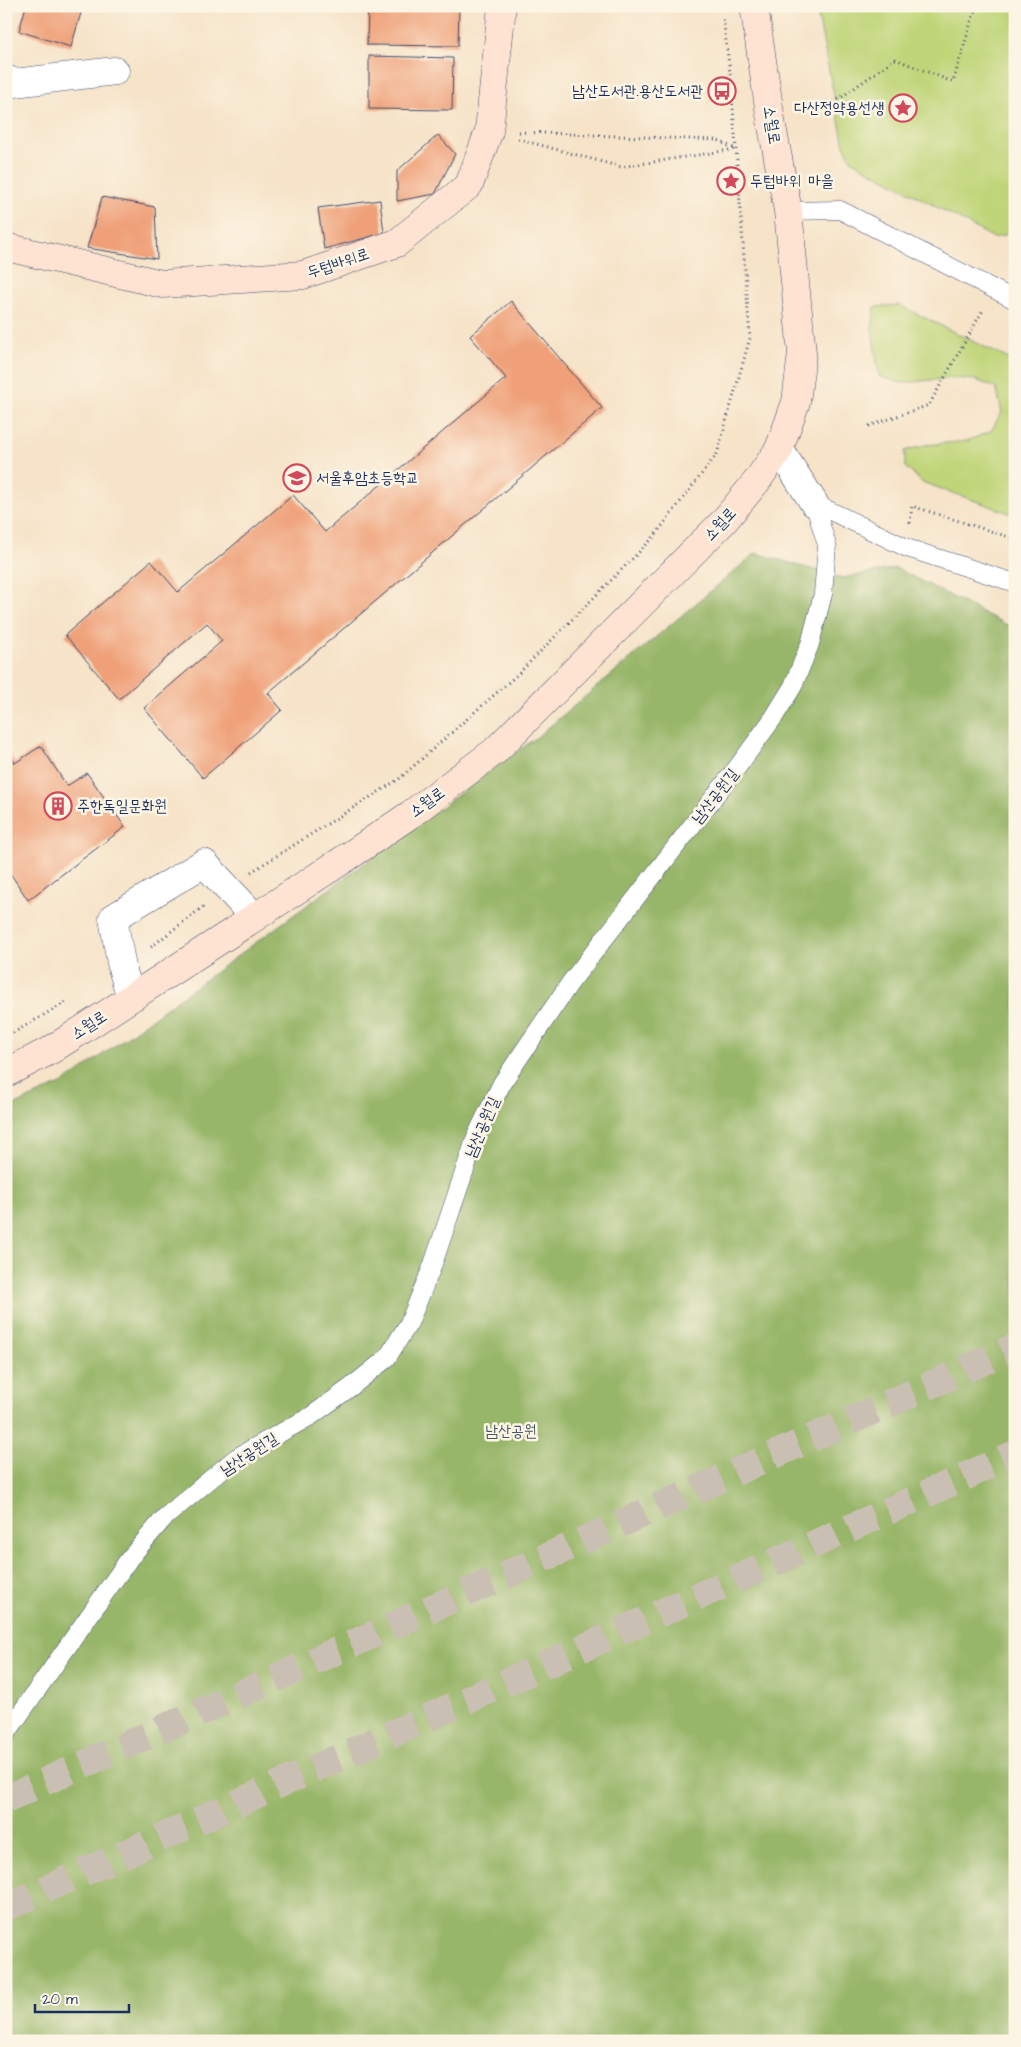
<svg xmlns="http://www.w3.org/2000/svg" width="1021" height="2047" font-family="'Architects Daughter','Poor Story',sans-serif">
<rect width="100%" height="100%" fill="#fcf5e5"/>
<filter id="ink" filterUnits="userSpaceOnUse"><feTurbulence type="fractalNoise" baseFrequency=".02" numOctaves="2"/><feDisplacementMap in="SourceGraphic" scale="10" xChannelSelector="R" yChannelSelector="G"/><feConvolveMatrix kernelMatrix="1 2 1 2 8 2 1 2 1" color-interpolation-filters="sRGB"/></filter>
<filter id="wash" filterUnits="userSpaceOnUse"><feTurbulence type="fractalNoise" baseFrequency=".0096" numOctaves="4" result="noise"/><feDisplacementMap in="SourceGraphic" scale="20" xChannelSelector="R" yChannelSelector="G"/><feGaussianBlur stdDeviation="1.12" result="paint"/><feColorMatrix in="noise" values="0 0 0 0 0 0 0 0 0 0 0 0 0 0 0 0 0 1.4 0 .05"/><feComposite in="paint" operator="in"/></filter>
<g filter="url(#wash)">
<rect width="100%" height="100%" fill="#f6e3c8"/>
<path fill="#c0d579" stroke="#6e826c" d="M 816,6 L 1015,6 L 1015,219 L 1008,234 L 994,238 L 852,161 L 844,145 Z
M 899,305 L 1015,362 L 1015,515 L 922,482 L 905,467 L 905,451 L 926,445 L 967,441 L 991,431 L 1002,412 L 996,388 L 976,380 L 953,378 L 901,383 L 879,376 L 872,329 L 875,307 Z"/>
<path fill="#98b669" stroke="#5a7264" d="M 756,553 L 842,578 L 896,568 L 1015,629 L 1015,2041 L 6,2041 L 6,1109 L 65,1082 L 537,737 Z"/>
<g id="blocks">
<path fill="#efa078" d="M 26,6 L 83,6 L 71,47 L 19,31 Z
M 368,6 L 459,6 L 458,46 L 367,45 Z
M 369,56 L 453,58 L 452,110 L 369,109 Z
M 438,135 L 455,154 L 435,194 L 397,201 L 397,171 Z
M 102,197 L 155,207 L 157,259 L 87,248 Z
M 380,200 L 384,233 L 324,249 L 318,208 Z
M 511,301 L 602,408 L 268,693 L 282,710 L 203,778 L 144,708 L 222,641 L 207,623 L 119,699 L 65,635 L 151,561 L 178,592 L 293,495 L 325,532 L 506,378 L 470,336 Z
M 41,746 L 67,786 L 87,773 L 125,827 L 28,900 L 6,867 L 6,749 L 15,763 Z"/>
</g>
</g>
<g filter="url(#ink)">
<use href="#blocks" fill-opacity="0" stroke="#3c4a6e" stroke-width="1"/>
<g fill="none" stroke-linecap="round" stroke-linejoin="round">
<path stroke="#cabfb3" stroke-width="28" stroke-dasharray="28 14" stroke-linecap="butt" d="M 6,1799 L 1015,1347
M 6,1907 L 1015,1454"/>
<g stroke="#3c4a6e" stroke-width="19">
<path id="service" d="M 788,211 L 840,210 L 1015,300
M 814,503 L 907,548 L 1015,583
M 6,1734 L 129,1559 L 164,1518 L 237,1457 L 311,1416 L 351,1387 L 387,1358 L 409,1323 L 432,1267 L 477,1134 L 502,1083 L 570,983 L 739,765 L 774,717 L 793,686 L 810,644 L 823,594 L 827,545 L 814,503"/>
</g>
<g stroke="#3c4a6e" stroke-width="29">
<path id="minor" d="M 6,79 L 14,83 L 115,71
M 128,988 L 122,968 L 113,918 L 204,863 L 247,909"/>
</g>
<g stroke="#3c4a6e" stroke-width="29">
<path id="tertiary" d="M 779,449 L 814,503"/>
</g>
<g stroke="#3c4a6e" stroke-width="29">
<path id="secondary" d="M 6,247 L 162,284 L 303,275 L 397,243 L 469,185 L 489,131 L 502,6
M 6,1073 L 51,1050 L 352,854 L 411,814 L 495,751 L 724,521 L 757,481 L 779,449 L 796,402 L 802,353 L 788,211 L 771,121 L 754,6"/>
</g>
<path stroke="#3c4a6e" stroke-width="3" stroke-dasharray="1 4" stroke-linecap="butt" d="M 800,112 L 836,101 L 895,59 L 953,82 L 976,6
M 519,132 L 716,140 L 736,149
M 518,139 L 621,167 L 736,149
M 869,426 L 929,405 L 983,310
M 910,523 L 912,506 L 1015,539
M 251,872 L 399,779 L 519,673 L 652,539 L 717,454 L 750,338 L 731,81 L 723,17
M 151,947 L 204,906
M 13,1033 L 66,1002"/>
<use href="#service" stroke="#fff" stroke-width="18"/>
<use href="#minor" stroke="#fff" stroke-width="28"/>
<use href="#tertiary" stroke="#fff" stroke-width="28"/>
<use href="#secondary" stroke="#fee3d2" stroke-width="28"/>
</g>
</g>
<defs>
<g id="bus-ring" transform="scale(1.4375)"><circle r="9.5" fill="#fcf5e5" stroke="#d1495b" stroke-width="1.5"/><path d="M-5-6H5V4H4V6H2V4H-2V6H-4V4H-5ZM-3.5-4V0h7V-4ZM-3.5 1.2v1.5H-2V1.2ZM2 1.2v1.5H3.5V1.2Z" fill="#d1495b"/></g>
<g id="sight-ring" transform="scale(1.4375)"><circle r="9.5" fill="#fcf5e5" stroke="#d1495b" stroke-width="1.5"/><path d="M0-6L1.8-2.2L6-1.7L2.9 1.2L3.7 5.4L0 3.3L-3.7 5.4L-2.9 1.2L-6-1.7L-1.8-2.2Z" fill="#d1495b"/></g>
<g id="school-ring" transform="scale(1.4375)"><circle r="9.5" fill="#fcf5e5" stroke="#d1495b" stroke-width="1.5"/><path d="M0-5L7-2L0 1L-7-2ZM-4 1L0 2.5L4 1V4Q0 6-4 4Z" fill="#d1495b"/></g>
<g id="building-ring" transform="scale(1.4375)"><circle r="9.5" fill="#fcf5e5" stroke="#d1495b" stroke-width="1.5"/><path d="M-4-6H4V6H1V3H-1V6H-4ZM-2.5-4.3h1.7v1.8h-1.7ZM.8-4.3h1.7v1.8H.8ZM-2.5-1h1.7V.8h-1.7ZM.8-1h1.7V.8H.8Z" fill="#d1495b"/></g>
</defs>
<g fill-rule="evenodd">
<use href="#bus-ring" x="722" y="91"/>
<use href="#sight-ring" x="903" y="108"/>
<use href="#sight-ring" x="731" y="181"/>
<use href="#school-ring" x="297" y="478"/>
<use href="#building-ring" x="58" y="806"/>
</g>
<g text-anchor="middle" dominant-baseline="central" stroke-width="5" stroke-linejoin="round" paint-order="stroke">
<g font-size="16" fill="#1b2f5e" stroke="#fcf5e5" text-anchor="start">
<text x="703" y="91" text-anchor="end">남산도서관.용산도서관</text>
<text x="884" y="108" text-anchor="end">다산정약용선생</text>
<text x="750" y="181">두텁바위 마을</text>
<text x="316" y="478">서울후암초등학교</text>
<text x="77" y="806">주한독일문화원</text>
</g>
<g font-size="16" fill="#1b2f5e" stroke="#fcf5e5">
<text transform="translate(772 125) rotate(81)">소월로</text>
<text transform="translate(338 263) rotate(-18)">두텁바위로</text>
<text transform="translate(720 524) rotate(-47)">소월로</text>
<text transform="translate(715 796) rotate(-52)">남산공원길</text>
<text transform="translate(427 802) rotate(-36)">소월로</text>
<text transform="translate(89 1025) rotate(-33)">소월로</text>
<text transform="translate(482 1127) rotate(-67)">남산공원길</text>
<text transform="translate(249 1454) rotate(-33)">남산공원길</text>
</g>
<g font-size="16" fill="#445865" stroke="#fcf5e5">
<text x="511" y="1431">남산공원</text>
</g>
</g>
<rect width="1021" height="2047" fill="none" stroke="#fcf5e5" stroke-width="25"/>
<path d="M35 2004v8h94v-8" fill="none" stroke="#1b2f5e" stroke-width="2.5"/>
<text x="42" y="2004" font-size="15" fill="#1b2f5e" stroke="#fcf5e5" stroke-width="4" paint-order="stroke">20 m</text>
</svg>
